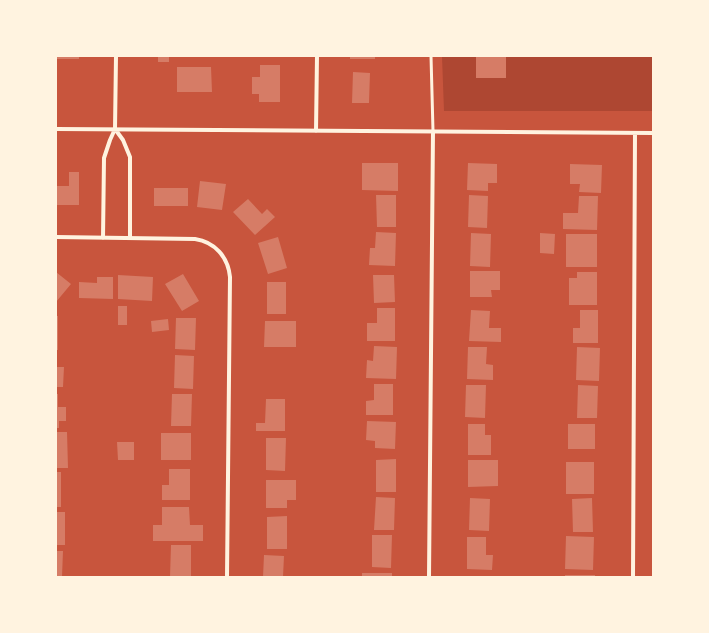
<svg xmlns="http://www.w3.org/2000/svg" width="709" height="633" font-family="Arial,sans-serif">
<rect width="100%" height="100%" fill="#c8553d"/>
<path fill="#ae4732" d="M 442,56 L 653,56 L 653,111 L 444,111 Z"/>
<path fill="#d67c66" d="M 57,56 L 79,56 L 79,59 L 57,59 Z
M 158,56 L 169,56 L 169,62 L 158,62 Z
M 350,56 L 375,56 L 375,59 L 350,59 Z
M 476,56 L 506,56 L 506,78 L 476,78 Z
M 260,65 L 280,65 L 280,102 L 259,102 L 259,94 L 252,94 L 252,77 L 260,77 Z
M 177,67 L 211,67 L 212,92 L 177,92 Z
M 353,72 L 370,73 L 369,103 L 352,103 Z
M 362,163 L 398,163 L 398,191 L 362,190 Z
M 468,163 L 497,164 L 497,183 L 488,183 L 488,191 L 467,190 Z
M 570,164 L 602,165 L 601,193 L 579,192 L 580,184 L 570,184 Z
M 69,172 L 79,172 L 79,205 L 56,205 L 56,186 L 69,186 Z
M 200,181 L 226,184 L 222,210 L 197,207 Z
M 154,188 L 188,188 L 188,206 L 154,206 Z
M 376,195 L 396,195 L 396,227 L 377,227 Z
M 469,195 L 488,196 L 487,228 L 468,227 Z
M 579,196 L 598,196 L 597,230 L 563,229 L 563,213 L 578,213 Z
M 248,199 L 262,214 L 267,209 L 275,217 L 255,235 L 233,212 Z
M 376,232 L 396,233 L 395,266 L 369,265 L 370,248 L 375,248 Z
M 471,233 L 491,234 L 490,267 L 470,266 Z
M 540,233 L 555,234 L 554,254 L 540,253 Z
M 566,234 L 597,234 L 597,267 L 566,267 Z
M 278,237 L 287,268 L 268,274 L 258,243 Z
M 470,271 L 500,271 L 500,290 L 491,290 L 492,297 L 470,297 Z
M 56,272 L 71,284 L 56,302 Z
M 577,272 L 597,272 L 597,305 L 569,305 L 569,278 L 577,278 Z
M 183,274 L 199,301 L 182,311 L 165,284 Z
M 118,275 L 153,277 L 152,301 L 118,299 Z
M 373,275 L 394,275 L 395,302 L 374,303 Z
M 97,277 L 113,277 L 113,299 L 79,298 L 79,282 L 97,283 Z
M 267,282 L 286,282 L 286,314 L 267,314 Z
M 118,306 L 127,306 L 127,325 L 118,325 Z
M 377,308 L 395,308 L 395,341 L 367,341 L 367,323 L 377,323 Z
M 471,310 L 490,311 L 489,328 L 501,328 L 501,342 L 469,341 Z
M 580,310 L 598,310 L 598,343 L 573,343 L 573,328 L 580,328 Z
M 56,316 L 58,316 L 58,350 L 56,350 Z
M 176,318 L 196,318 L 195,350 L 175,349 Z
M 168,319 L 169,330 L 152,332 L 151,321 Z
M 265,321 L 296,321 L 296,347 L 264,347 Z
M 374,346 L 397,347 L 396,379 L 366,378 L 367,360 L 373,361 Z
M 468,347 L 487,347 L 486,364 L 493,365 L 493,380 L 467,379 Z
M 577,347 L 600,348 L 599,381 L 576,380 Z
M 175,355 L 194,356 L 193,389 L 174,388 Z
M 56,367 L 64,367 L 63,387 L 56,387 Z
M 374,384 L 393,384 L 393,415 L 366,415 L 366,401 L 374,400 Z
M 466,385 L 486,385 L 485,418 L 465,417 Z
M 578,385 L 598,386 L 597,418 L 577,418 Z
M 56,394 L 58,394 L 58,407 L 66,407 L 66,421 L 59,421 L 59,428 L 56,428 Z
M 172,394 L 192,394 L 191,426 L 171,426 Z
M 266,399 L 285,399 L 285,431 L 256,431 L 256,423 L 265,423 Z
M 367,421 L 396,422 L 395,449 L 375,448 L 375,441 L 366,440 Z
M 468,424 L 485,424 L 485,435 L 491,435 L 491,455 L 468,455 Z
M 568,424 L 595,424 L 595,449 L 568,449 Z
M 56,432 L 67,432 L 68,468 L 56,468 Z
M 161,433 L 191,433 L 191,460 L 161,460 Z
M 266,438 L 286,438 L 285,471 L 266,470 Z
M 117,442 L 134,442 L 134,460 L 118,460 Z
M 396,459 L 396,492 L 376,492 L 376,460 Z
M 468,460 L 498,460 L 498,486 L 468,487 Z
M 566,462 L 594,462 L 594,494 L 566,494 Z
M 169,469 L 190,469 L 190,500 L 162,500 L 162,485 L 169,485 Z
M 56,472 L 61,472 L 61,507 L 56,507 Z
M 266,480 L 296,480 L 296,500 L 287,500 L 287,508 L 266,508 Z
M 376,497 L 395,498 L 394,530 L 374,530 Z
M 470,498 L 490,499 L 489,531 L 469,530 Z
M 592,498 L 593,532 L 573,532 L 572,499 Z
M 162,507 L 189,507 L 190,525 L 203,525 L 203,541 L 153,541 L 153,525 L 162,525 Z
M 56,512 L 65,512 L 65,545 L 56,545 Z
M 287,516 L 287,549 L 267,549 L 267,517 Z
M 372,535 L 392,535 L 391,568 L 372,567 Z
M 566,536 L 594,537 L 593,570 L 565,569 Z
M 467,537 L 486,537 L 486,555 L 493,555 L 492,570 L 467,569 Z
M 171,545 L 191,545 L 191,577 L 170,577 Z
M 56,551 L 63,551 L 62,577 L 56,577 Z
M 264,555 L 284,556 L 283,577 L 263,577 Z
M 362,573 L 392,573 L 392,577 L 362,577 Z
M 565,575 L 595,575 L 595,577 L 565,577 Z"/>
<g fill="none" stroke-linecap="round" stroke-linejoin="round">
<path stroke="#fff3e0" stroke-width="3" d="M 431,56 L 433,131"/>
<path stroke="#fff3e0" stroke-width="4" d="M 56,129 L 653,133
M 115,129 L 123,140 L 130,157 L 130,238
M 316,131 L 317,56
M 56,237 L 195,239 C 215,242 228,257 230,277 L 227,577
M 103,238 L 104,158 L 110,140 L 115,129 L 116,56
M 429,577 L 433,131
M 633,577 L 635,133"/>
</g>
<rect width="709" height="633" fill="none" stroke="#fff3e0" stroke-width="114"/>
</svg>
